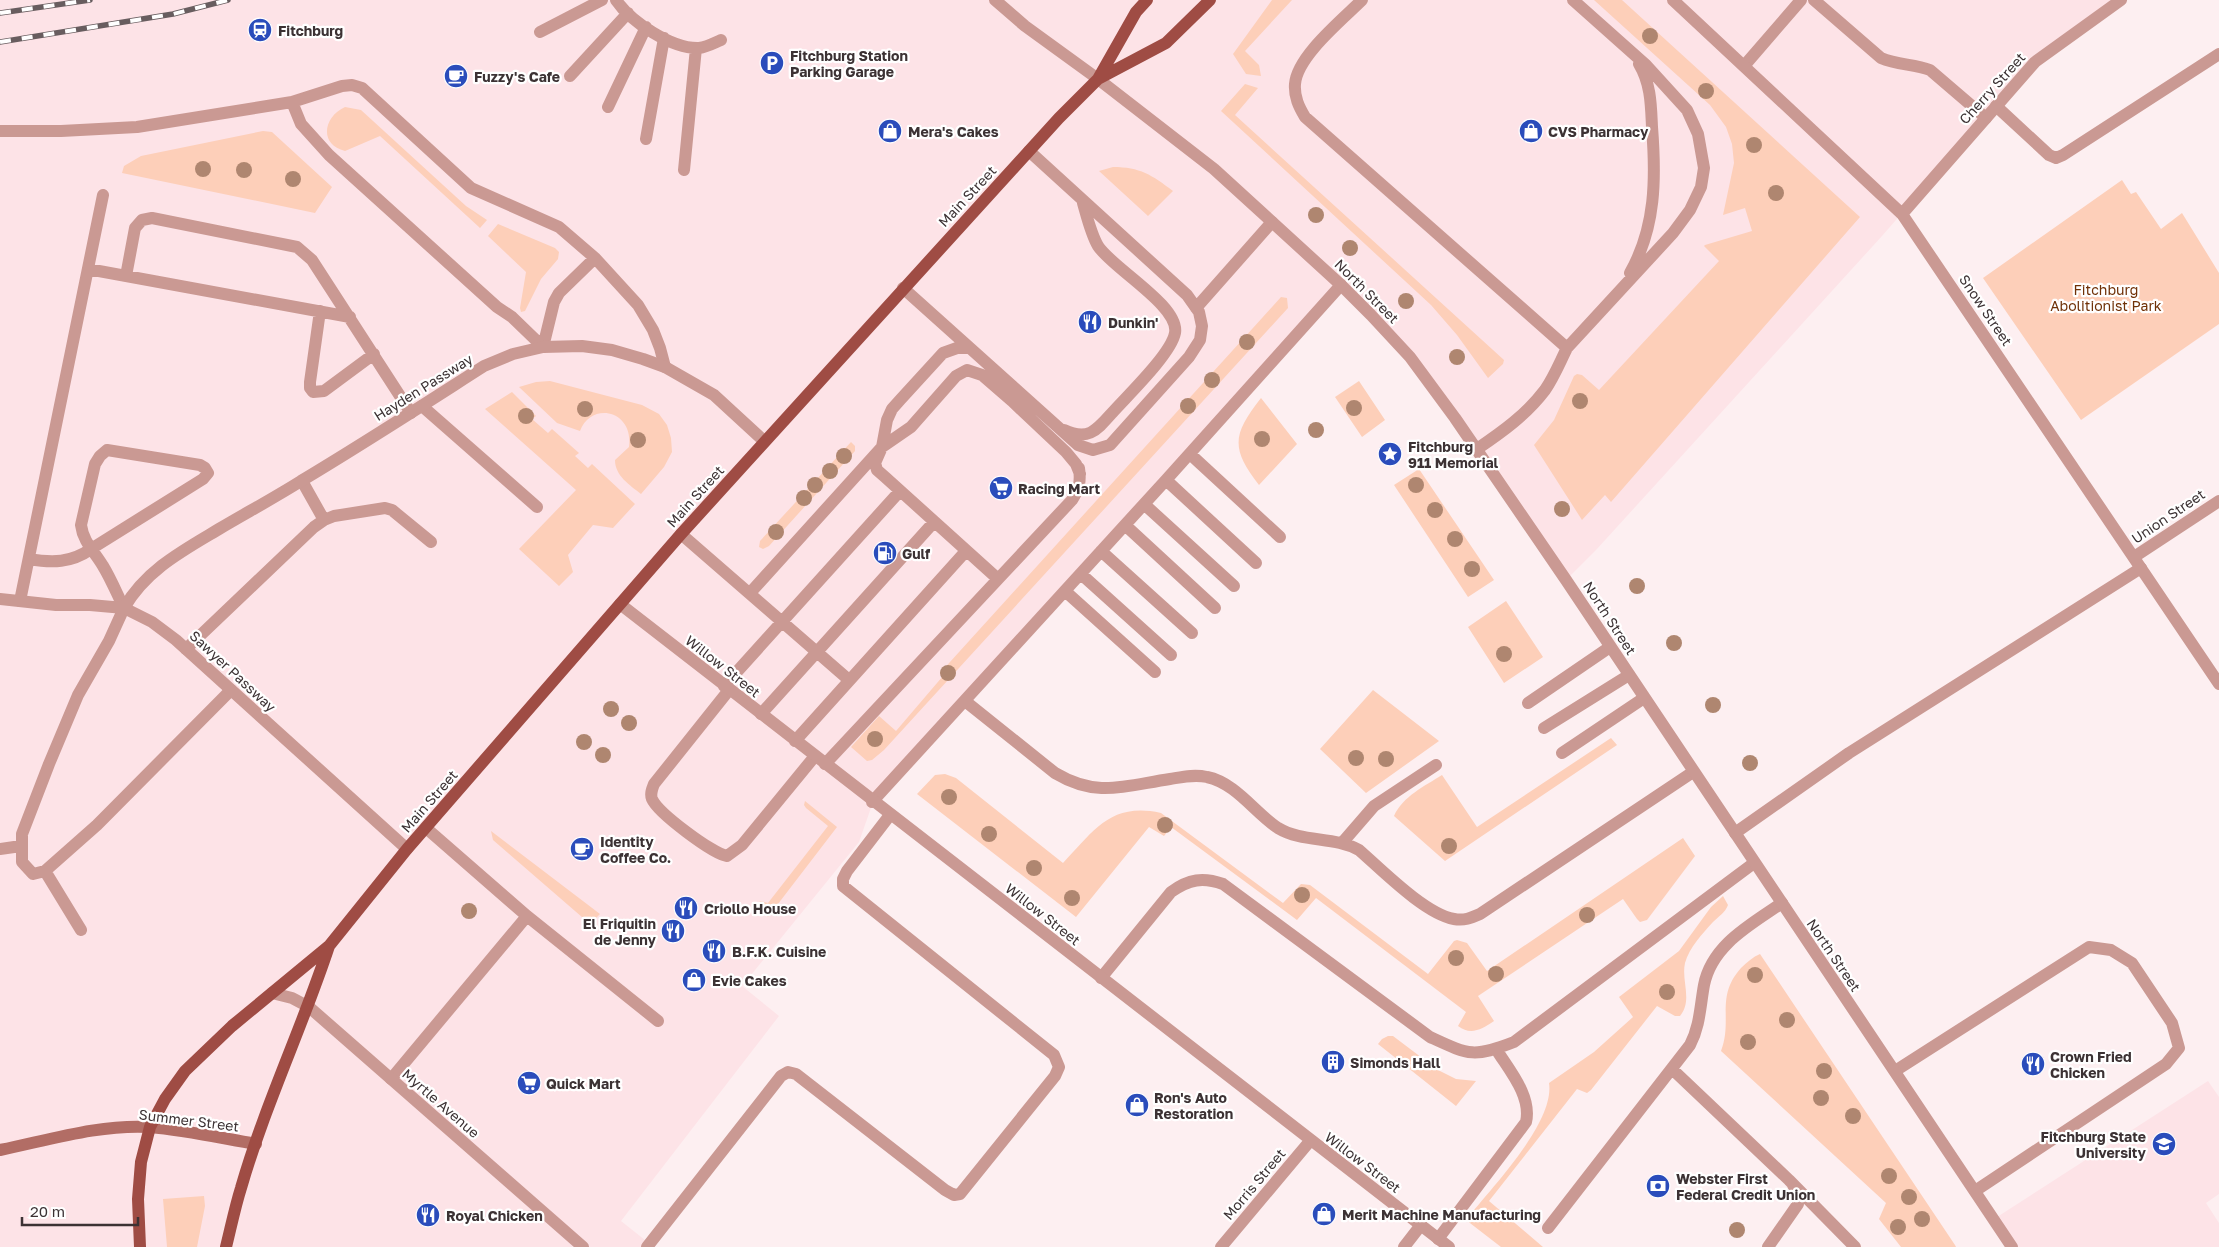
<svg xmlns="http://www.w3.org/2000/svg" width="2219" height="1247" font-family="'Golos Text',sans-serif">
<rect width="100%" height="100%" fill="#fdeff1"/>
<path fill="#fde3e7" d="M 0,0 L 2125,0 L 2034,62 L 1882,236 L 1596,550 L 1566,580 L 1455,418 L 1341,285 L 873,802 L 859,842 L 742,986 L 779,1016 L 621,1221 L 650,1244 L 647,1247 L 0,1247 Z
M 2208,1081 L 2219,1097 L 2219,1194 L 2206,1203 L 2219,1223 L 2219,1247 L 2012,1247 L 1994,1219 Z"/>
<path fill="#fdcfb9" d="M 1272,0 L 1292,0 L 1245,51 L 1259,65 L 1261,76 L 1246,74 L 1233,54 Z
M 1594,0 L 1622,0 L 1860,217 L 1611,502 L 1605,495 L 1582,520 L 1534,445 L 1554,420 L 1574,376 L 1577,374 L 1582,375 L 1599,390 L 1719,261 L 1704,246 L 1705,245 L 1752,231 L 1745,208 L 1723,215 L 1734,163 L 1732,144 L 1726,127 L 1710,105 Z
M 1245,84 L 1258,88 L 1235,115 L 1504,360 L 1503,364 L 1488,378 L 1457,335 L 1431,305 L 1221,111 Z
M 345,107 L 361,110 L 466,206 L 487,220 L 480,228 L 380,136 L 345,151 C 319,145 323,117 345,107 Z
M 263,131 L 272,132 L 332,187 L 315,213 L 122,173 L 124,166 L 141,156 Z
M 1113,167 C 1140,167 1152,175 1173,191 L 1148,216 L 1099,171 Z
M 2122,180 L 2131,194 L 2136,192 L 2161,229 L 2182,213 L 2219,273 L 2219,324 L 2081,420 L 1983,278 Z
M 498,224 L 555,248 L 559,252 L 558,259 L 541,279 L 525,311 L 521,312 L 520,308 L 526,272 L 488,236 Z
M 1281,297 L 1287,298 L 1288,308 L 884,750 L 872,760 L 867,761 L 851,747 L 879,716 L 896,731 L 943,676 L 940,673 Z
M 550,381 L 642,405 L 659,414 L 667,425 L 671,438 L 672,452 L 664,467 L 641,494 C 630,485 615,476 615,460 L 629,447 C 634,410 591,401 580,431 L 557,423 L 519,387 L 536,382 Z
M 1359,381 L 1385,420 L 1362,437 L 1335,397 Z
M 512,392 L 536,416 L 532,419 L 548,433 L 552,429 L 579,453 L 575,456 L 588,468 L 592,464 L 635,504 L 613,528 L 593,525 L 568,555 L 573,572 L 559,586 L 519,549 L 576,490 L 485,409 Z
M 1261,398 L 1297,444 L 1259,485 C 1230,448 1233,434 1261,398 Z
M 851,442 L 855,446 L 855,451 L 769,546 L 763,549 L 759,547 L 760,541 Z
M 1419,469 L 1494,580 L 1468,597 L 1394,485 Z
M 1506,601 L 1543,657 L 1504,683 L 1468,627 Z
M 1373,690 L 1439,741 L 1366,793 L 1320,749 Z
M 1611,738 L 1617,745 L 1445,861 L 1394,816 C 1403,796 1425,786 1442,775 L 1477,827 Z
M 945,774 L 956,778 L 1063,863 C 1094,831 1110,802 1161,813 L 1283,903 L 1301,884 L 1310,885 L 1428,974 L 1454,941 L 1457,940 L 1467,943 L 1487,971 L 1683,838 L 1695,856 L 1647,920 L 1640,922 L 1637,919 L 1623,899 L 1478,996 L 1494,1021 C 1482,1029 1471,1036 1458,1026 L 1466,1012 L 1316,898 L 1297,920 L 1171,827 L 1164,836 L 1149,827 L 1076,917 L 917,794 L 935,775 Z
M 805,801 L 837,827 L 768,917 L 756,906 L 760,901 L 768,903 L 828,826 L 806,808 L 804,805 Z
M 491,831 L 600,914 L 590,924 L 493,840 Z
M 1723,896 L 1728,905 C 1725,913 1719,916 1713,922 C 1703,933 1689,948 1685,963 C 1681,981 1693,1000 1680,1016 L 1675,1016 L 1657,1006 L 1591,1090 L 1587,1093 L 1577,1089 L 1489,1201 L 1543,1247 L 1501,1247 L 1466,1220 C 1491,1188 1555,1123 1549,1083 L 1594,1052 L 1633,1017 L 1619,997 L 1679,951 L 1711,907 Z
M 1760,954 L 1955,1245 L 1956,1247 L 1901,1247 L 1879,1219 L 1886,1203 L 1721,1051 C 1733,1020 1715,997 1741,968 C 1747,962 1753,957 1760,954 Z
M 1388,1036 L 1393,1036 L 1438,1070 L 1456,1079 L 1476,1081 L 1456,1106 L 1378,1044 L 1382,1039 Z
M 204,1196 L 205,1206 L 197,1247 L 167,1247 L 163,1199 Z"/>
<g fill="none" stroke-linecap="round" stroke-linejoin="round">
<path stroke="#ca9993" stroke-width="12" d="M 616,0 C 631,22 672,49 699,48 C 707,47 714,43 721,40
M 995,0 L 1025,26 L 1098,79
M 1362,0 C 1343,19 1297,56 1295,84 C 1294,97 1299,107 1305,117 L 1567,348 C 1560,362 1554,377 1545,390 C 1526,415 1502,432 1477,449
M 1814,0 L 1881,58 C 1897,65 1914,64 1930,70 L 1986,118
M 540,32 L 602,0
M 1744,66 L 1801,0
M 570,76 L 628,13
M 292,102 L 301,124 L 329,155 L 497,307 L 512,317 L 543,347 L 554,302 L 559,293 L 595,258
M 1996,106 L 2049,155 L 2056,158 L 2063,155 L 2219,54
M 608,107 L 646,27
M 0,131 L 61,131 L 137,127 L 292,102 L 342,86 L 352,85 L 362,88 L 471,188 L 559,227 L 595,258 L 638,305 L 653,330 L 660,348 L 665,367
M 646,139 L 664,38
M 684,170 L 696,48
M 88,269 L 350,317
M 1630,273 C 1656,227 1656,178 1652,127 C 1651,105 1651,84 1639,64
M 126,276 L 135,228 L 142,220 L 152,218 L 297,247 L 312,260 L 411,413
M 903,288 L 1078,445 L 1093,450 L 1110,445 L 1189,357 L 1200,340 L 1202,326 L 1199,312 L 1187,295 L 1029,151
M 1196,308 L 1272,222
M 320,311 L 310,382 L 310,388 L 313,392 L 324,391 L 374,354
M 970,348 L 957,348 L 943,353 L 900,400 L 892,409 L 887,420 L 882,447 L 875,463 L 877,470 L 885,477 L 998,579
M 1567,348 L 1673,233 L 1690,210 L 1701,187 L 1704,168 L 1698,134 L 1687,110 L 1646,65 L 1573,0
M 422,406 L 537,507
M 1064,430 C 1088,441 1096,431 1112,413 C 1128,395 1171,354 1175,333 C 1180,306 1112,268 1098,246 C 1091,234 1087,217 1083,203
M 1190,454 L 1280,537
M 1166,480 L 1256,563
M 302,481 L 324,520
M 1144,504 L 1234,586
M 1125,525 L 1215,608
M 681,534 L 849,680
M 1101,551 L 1192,633
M 29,559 C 52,563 71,563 91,549 L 203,479 L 208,473 L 205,468 L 200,465 L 107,450 L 100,456 L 95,464 L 81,525 C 83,542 95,552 103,566 C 111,579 117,594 124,608 L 109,641 L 78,695 L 49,764 L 22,834 L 22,862 L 33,874 L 45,871 L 97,825 L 231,690
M 1081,574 L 1171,655
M 1065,591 L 1155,672
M 750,593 L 882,447 L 911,427 L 956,376 L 967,370 L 982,375 L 1012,401 L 1066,452 L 1076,464 L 1080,474
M 20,601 L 103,195
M 186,649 L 314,527 L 324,520 L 334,516 L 385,508 L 392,510 L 431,542
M 724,686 L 900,491
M 729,690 L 654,784 C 652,789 650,794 652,799 C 658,813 713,854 727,856 L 742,845 L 815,756
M 965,701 L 1055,773 C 1097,798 1124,786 1170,779 C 1182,777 1194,774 1207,777 C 1236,783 1255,813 1278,828 C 1303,843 1334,836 1359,850 C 1382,870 1425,914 1454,919 C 1464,921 1471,918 1480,914 L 1693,772
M 1528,703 L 1610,647
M 761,714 L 934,522
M 1544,728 L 1629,675
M 795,741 L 966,551
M 1562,753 L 1644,698
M 825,764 L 1072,500 C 1079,489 1081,482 1079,468
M 872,802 L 1166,480 L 1341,285
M 426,828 L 527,916 L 658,1021
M 1735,833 L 1849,753 L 2141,568
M 1342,843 L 1374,806 L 1436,765
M 0,849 L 21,846
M 45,871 L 81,930
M 1101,978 L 1171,892 C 1189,879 1203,877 1223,884 L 1430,1037 C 1469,1055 1473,1058 1514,1042 L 1754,863
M 1672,1069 L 1789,1180 L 1855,1247
M 1895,1071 L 2089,947 L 2111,950 L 2132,963 L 2172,1023 L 2179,1048 L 2166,1064 L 1975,1191
M 391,1079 L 527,916
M 1548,1228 L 1690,1045 C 1700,1026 1700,1007 1704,985 C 1712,945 1750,925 1782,903
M 1438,1239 L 1526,1122 C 1532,1096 1509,1070 1496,1049
M 647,1247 L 781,1076 L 788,1072 L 796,1074 L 945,1190 L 954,1195 L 960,1194 L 1055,1076 L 1059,1067 L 1054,1055 L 843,886 L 843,879 L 847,871 L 890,815
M 1404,1247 L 1421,1225
M 1768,1247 L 1798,1204 L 1798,1194 L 1793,1185"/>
<path stroke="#ca9993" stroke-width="12" d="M 1673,0 L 1902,214 L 2219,684
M 1902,214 L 2035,62 L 2121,0
M 2134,557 L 2219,501
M 0,599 L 56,605 L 90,605 L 124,608 L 152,622 L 176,640 L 407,849
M 620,604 L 1449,1247
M 124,608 C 146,570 182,551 219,529 C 246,513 274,498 301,481 C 363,444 423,405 484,366 L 513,354 L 543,347 L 582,346 L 612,350 L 643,359 L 665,367 L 714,395 L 764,441
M 272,993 L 292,998 L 309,1007 L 583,1247
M 1221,1247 L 1310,1141"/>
<path stroke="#ca9993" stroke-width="12" d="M 1098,79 L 1214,169 L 1341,285 L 1371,315 L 1410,357 L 1455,418 L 1566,580 L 2012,1247"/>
<path stroke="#b26d65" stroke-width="12" d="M 0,1150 C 49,1140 100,1124 150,1127 C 185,1130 221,1138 256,1144"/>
<path stroke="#9f4c44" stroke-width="12" d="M 1098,79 L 1166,43 L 1210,0
M 140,1247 L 138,1199 L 141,1162 L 150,1127 L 165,1099 L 185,1071 L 232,1026 L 329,946 L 407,849 L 681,534 L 1059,118 L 1098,79 L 1136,12 L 1147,0
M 226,1247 C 231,1227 235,1207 241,1188 C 265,1105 302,1028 329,946"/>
<g stroke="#685d5f" stroke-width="5.5">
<path id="rail" d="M 0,13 L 90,0
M 0,42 L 173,14 L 228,0"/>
</g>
<use href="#rail" stroke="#fff" stroke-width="4" stroke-dasharray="11" stroke-linecap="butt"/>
</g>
<g fill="#af8670">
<circle cx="1650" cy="36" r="8"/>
<circle cx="1706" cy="91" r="8"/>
<circle cx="1754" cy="145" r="8"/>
<circle cx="203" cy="169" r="8"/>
<circle cx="244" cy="170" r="8"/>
<circle cx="293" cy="179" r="8"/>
<circle cx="1776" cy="193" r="8"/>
<circle cx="1316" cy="215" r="8"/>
<circle cx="1350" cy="248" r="8"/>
<circle cx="1406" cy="301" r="8"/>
<circle cx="1247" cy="342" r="8"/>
<circle cx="1457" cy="357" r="8"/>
<circle cx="1212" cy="380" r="8"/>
<circle cx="1580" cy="401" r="8"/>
<circle cx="1188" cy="406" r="8"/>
<circle cx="1354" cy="408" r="8"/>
<circle cx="585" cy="409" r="8"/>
<circle cx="526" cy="416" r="8"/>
<circle cx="1316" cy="430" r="8"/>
<circle cx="1262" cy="439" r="8"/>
<circle cx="638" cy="440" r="8"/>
<circle cx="844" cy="456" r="8"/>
<circle cx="830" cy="471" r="8"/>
<circle cx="815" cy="485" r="8"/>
<circle cx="1416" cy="485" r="8"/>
<circle cx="804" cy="498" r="8"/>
<circle cx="1562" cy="509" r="8"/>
<circle cx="1435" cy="510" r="8"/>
<circle cx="776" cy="532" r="8"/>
<circle cx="1455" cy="539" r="8"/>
<circle cx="1472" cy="569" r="8"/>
<circle cx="1637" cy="586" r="8"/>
<circle cx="1674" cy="643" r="8"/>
<circle cx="1504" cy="654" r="8"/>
<circle cx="948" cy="673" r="8"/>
<circle cx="1713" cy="705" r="8"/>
<circle cx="611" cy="709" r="8"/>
<circle cx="629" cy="723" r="8"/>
<circle cx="875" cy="739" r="8"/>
<circle cx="584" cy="742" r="8"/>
<circle cx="603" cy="755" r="8"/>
<circle cx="1356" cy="758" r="8"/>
<circle cx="1386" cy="759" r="8"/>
<circle cx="1750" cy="763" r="8"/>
<circle cx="949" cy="797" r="8"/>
<circle cx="1165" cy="825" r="8"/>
<circle cx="989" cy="834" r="8"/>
<circle cx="1449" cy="846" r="8"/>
<circle cx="1034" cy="868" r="8"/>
<circle cx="1302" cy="895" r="8"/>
<circle cx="1072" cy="898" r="8"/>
<circle cx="469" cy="911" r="8"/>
<circle cx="1587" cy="915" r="8"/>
<circle cx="1456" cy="958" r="8"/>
<circle cx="1496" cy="974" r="8"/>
<circle cx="1755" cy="975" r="8"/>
<circle cx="1667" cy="992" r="8"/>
<circle cx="1787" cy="1020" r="8"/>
<circle cx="1748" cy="1042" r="8"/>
<circle cx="1824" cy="1071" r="8"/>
<circle cx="1821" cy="1098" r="8"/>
<circle cx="1853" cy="1116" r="8"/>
<circle cx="1889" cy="1176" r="8"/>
<circle cx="1909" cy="1197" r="8"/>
<circle cx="1922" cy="1219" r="8"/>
<circle cx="1898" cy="1227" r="8"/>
<circle cx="1737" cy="1230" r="8"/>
</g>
<defs>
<g id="station-disc" transform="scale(1.25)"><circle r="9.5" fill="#2a4cbb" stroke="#fff"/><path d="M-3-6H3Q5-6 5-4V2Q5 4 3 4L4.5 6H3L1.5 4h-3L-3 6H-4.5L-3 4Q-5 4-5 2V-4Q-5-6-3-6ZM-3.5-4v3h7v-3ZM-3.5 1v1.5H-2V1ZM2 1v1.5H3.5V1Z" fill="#fff"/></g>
<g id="parking-disc" transform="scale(1.25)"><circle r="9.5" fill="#2a4cbb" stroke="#fff"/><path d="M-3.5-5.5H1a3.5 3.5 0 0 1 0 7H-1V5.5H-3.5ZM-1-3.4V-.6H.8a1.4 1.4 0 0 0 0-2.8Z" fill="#fff"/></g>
<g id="cafe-disc" transform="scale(1.25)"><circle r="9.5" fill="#2a4cbb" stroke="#fff"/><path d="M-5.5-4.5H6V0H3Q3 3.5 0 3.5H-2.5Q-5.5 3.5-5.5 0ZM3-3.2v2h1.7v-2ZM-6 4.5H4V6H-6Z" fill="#fff"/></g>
<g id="shop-disc" transform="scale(1.25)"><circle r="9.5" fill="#2a4cbb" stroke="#fff"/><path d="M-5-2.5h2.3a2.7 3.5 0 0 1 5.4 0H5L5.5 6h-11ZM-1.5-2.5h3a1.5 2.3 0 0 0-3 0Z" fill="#fff"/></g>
<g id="restaurant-disc" transform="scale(1.25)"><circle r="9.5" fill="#2a4cbb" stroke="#fff"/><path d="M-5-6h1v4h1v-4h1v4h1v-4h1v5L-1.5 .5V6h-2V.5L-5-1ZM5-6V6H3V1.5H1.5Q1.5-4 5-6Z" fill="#fff"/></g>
<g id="sight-disc" transform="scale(1.25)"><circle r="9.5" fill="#2a4cbb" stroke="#fff"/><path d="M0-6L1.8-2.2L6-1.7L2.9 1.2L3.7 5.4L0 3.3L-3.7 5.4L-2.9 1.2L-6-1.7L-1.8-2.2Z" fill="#fff"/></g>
<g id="supermarket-disc" transform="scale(1.25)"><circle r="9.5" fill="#2a4cbb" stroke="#fff"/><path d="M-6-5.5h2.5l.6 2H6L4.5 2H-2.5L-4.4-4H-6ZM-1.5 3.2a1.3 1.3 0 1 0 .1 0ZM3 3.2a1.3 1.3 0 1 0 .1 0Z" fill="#fff"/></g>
<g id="fuel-disc" transform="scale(1.25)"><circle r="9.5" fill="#2a4cbb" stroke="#fff"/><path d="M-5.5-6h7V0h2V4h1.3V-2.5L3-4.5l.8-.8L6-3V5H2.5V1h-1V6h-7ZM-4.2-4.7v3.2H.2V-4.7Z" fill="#fff"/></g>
<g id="building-disc" transform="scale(1.25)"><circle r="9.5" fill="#2a4cbb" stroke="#fff"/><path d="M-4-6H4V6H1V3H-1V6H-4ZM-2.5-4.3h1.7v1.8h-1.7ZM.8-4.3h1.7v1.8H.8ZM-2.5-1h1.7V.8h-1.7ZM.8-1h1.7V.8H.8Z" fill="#fff"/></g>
<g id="university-disc" transform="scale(1.25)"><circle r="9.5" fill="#2a4cbb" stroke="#fff"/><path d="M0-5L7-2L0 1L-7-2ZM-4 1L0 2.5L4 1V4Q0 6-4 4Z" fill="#fff"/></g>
<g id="bank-disc" transform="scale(1.25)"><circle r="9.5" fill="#2a4cbb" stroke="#fff"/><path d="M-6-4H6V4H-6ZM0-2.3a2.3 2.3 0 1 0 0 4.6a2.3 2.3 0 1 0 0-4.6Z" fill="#fff"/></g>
</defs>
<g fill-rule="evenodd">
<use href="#station-disc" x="260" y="30"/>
<use href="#parking-disc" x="772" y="63"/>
<use href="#cafe-disc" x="456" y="76"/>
<use href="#shop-disc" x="890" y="131"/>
<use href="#shop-disc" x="1531" y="131"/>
<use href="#restaurant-disc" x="1090" y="322"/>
<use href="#sight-disc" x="1390" y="454"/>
<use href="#supermarket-disc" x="1001" y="488"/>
<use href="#fuel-disc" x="885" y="553"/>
<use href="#cafe-disc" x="582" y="849"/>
<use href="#restaurant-disc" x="686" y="908"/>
<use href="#restaurant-disc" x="673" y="931"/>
<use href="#restaurant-disc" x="714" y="951"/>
<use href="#shop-disc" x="694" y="980"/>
<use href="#building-disc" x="1333" y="1062"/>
<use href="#restaurant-disc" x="2033" y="1064"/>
<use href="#supermarket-disc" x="529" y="1083"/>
<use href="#shop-disc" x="1137" y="1105"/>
<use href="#university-disc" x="2164" y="1144"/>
<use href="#bank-disc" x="1658" y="1186"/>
<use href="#shop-disc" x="1324" y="1214"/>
<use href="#restaurant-disc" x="428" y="1215"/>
</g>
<g text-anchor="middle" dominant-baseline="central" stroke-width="4.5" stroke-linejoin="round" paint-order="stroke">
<g font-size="14" font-weight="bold" fill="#3c3234" stroke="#fff" text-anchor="start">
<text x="278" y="30">Fitchburg</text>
<text x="790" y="55">Fitchburg Station<tspan x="790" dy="16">Parking Garage</tspan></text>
<text x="474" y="76">Fuzzy's Cafe</text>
<text x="908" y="131">Mera's Cakes</text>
<text x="1548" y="131">CVS Pharmacy</text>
<text x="1108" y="322">Dunkin'</text>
<text x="1408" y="446">Fitchburg<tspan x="1408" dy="16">911 Memorial</tspan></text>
<text x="1018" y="488">Racing Mart</text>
<text x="902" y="553">Gulf</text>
<text x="600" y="841">Identity<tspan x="600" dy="16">Coffee Co.</tspan></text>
<text x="704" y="908">Criollo House</text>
<text x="656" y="923" text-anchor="end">El Friquitin<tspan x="656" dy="16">de Jenny</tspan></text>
<text x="732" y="951">B.F.K. Cuisine</text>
<text x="712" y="980">Evie Cakes</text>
<text x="2050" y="1056">Crown Fried<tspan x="2050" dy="16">Chicken</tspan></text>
<text x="1350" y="1062">Simonds Hall</text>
<text x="546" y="1083">Quick Mart</text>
<text x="1154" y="1097">Ron's Auto<tspan x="1154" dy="16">Restoration</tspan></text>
<text x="2146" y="1136" text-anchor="end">Fitchburg State<tspan x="2146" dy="16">University</tspan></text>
<text x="1676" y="1178">Webster First<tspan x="1676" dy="16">Federal Credit Union</tspan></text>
<text x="1342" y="1214">Merit Machine Manufacturing</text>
<text x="446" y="1215">Royal Chicken</text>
</g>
<g font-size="14" fill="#3c3234" stroke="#fff">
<text transform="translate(1992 88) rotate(-48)">Cherry Street</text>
<text transform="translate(967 196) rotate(-47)">Main Street</text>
<text transform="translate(1367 291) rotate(45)">North Street</text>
<text transform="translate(1986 310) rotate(56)">Snow Street</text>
<text transform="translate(423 387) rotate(-32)">Hayden Passway</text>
<text transform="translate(695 496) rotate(-48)">Main Street</text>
<text transform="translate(2168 516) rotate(-34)">Union Street</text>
<text transform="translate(1610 618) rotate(57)">North Street</text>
<text transform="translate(723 666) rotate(38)">Willow Street</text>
<text transform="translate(233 671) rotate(43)">Sawyer Passway</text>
<text transform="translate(429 801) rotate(-49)">Main Street</text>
<text transform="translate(1043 914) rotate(38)">Willow Street</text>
<text transform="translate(1834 955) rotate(56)">North Street</text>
<text transform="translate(441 1103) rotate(41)">Myrtle Avenue</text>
<text transform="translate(189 1120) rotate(7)">Summer Street</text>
<text transform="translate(1363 1162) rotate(37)">Willow Street</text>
<text transform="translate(1254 1184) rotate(-50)">Morris Street</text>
</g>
<g font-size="14" fill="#6f3006" stroke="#fff">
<text x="2106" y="289">Fitchburg<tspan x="2106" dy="16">Abolitionist Park</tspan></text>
</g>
</g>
<path d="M22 1217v8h116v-8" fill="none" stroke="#3c3234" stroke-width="2.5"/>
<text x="30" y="1217" font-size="15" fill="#3c3234" stroke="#ffffff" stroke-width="4" paint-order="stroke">20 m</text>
</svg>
